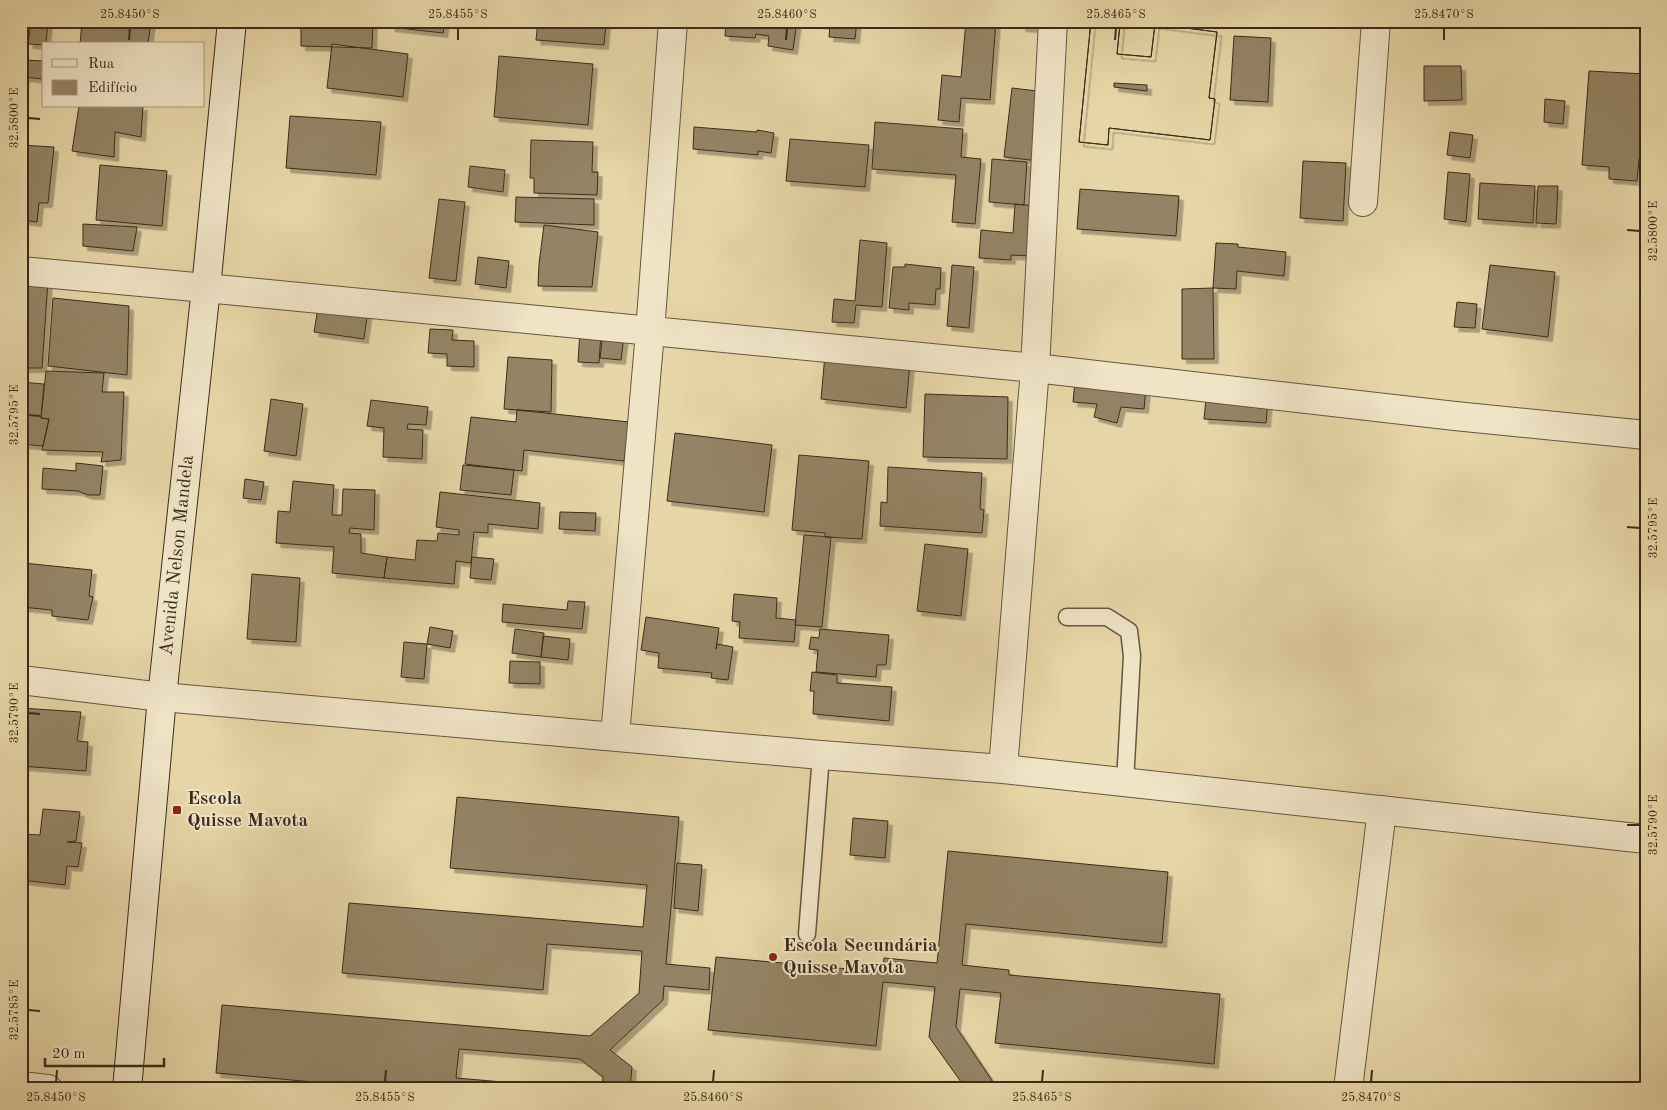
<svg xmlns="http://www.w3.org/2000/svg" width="1667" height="1110" font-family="'Old Standard TT',serif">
<defs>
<filter id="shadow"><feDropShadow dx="4.5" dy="4.5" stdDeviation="0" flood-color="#0004"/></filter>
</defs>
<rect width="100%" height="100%" fill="#e7d6a7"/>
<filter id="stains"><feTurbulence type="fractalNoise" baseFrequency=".004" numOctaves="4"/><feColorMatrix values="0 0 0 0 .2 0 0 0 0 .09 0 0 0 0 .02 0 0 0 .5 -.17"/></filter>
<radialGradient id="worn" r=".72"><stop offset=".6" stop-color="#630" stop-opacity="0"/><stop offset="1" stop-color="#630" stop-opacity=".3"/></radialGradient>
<path fill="#948465" stroke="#3a2b1d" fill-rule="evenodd" filter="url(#shadow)" d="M 31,21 L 48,21 L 46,44 L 44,44 L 44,45 L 28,44 Z
M 82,21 L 151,21 L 148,44 L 80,44 Z
M 301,21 L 373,21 L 372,48 L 301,46 Z
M 391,21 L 445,21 L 443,33 L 390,27 Z
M 538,21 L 606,24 L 604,45 L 536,40 Z
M 726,21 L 797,21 L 793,50 L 768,46 L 769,36 L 756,34 L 755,38 L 725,36 Z
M 805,21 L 857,21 L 855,39 L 829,37 L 830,25 L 805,23 Z
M 966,21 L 996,21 L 990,100 L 961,98 L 959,122 L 938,120 L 942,75 L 961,77 Z
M 1022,21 L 1049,21 L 1049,29 L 1021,27 Z
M 1091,21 L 1120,24 L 1117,54 L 1151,57 L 1155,24 L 1217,32 L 1209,98 L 1215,99 L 1210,140 L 1109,128 L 1108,145 L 1079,142 ZM 1114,83 L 1147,85 L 1147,91 L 1114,87 Z
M 1091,21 L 1120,24 L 1117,54 L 1151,57 L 1155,24 L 1217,32 L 1209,98 L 1215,99 L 1210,140 L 1109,128 L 1108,145 L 1079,142 Z
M 1234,36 L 1271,38 L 1268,102 L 1230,100 Z
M 332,44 L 408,54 L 403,97 L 327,88 Z
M 499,56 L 593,64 L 588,125 L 494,117 Z
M 21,60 L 25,60 L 23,100 L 21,100 Z
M 25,60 L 44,61 L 43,79 L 24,77 Z
M 1424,66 L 1461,66 L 1462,100 L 1424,101 Z
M 1589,71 L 1646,74 L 1644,96 L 1646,96 L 1646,143 L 1644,160 L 1639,159 L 1637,181 L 1609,179 L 1609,167 L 1582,165 Z
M 1012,88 L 1046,92 L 1039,161 L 1004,157 Z
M 1545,99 L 1565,101 L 1563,124 L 1544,122 Z
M 79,106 L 143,106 L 141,137 L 115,132 L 114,157 L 72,151 Z
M 290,116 L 381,122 L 376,175 L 286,168 Z
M 875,122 L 963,129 L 961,157 L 981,159 L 975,224 L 952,222 L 956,175 L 872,169 Z
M 694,127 L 757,132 L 757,130 L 774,133 L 771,153 L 758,151 L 758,155 L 693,149 Z
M 1450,132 L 1473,135 L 1470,158 L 1447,155 Z
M 790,139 L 869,145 L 865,187 L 786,181 Z
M 531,140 L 593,142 L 592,172 L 598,172 L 597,195 L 534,193 L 534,178 L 530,178 Z
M 21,145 L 54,147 L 48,203 L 39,203 L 37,222 L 21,220 Z
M 992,159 L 1027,162 L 1024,205 L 989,202 Z
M 1303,161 L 1346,163 L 1343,221 L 1300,218 Z
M 100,165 L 167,171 L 162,226 L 96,220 Z
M 470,166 L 505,170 L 503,192 L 468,187 Z
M 1448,172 L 1470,174 L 1466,222 L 1444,219 Z
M 1480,183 L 1535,186 L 1533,223 L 1478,219 Z
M 1538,186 L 1558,186 L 1556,224 L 1536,223 Z
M 1080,189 L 1179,196 L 1176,236 L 1077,229 Z
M 516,197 L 594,199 L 594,225 L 515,222 Z
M 439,199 L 465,202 L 456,281 L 429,278 Z
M 1015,204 L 1036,206 L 1032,256 L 1011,255 L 1011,260 L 979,258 L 981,230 L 1013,233 Z
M 83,224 L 137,227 L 133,251 L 83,246 Z
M 544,225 L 598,232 L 592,287 L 538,286 L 539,264 Z
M 860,240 L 887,243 L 882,307 L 856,305 L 854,323 L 832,322 L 834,299 L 855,301 Z
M 1216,243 L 1238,244 L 1238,247 L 1286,252 L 1284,276 L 1237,271 L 1236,289 L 1213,288 Z
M 478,257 L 509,261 L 506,288 L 475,284 Z
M 905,264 L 941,268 L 940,289 L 936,289 L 935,305 L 909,303 L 909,310 L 889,308 L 893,267 L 905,267 Z
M 952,265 L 974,267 L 969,328 L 947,326 Z
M 1490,265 L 1555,272 L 1548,337 L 1482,329 Z
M 21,279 L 48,281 L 42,368 L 21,368 Z
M 1213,288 L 1214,359 L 1182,359 L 1182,289 Z
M 53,298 L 129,306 L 127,375 L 48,366 Z
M 319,302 L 368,309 L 364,339 L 314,332 Z
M 1457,302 L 1477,304 L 1475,328 L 1454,327 Z
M 430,329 L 453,330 L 452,340 L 474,341 L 474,367 L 447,366 L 447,354 L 428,353 Z
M 580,331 L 601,333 L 599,363 L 578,362 Z
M 603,333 L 624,336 L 621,360 L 600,358 Z
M 825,355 L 910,363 L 906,408 L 821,399 Z
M 508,357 L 552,360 L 551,412 L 504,409 Z
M 46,371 L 104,373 L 102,392 L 124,392 L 121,460 L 101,462 L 103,452 L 42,450 L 49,419 L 41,418 Z
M 21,382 L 44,384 L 41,418 L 49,419 L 43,446 L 21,444 Z
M 1075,382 L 1146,389 L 1144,409 L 1121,407 L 1117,423 L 1094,417 L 1097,404 L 1073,402 Z
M 925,394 L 1008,397 L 1007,459 L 923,457 Z
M 1206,398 L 1268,402 L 1266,423 L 1204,419 Z
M 271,399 L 303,404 L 296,456 L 264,451 Z
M 371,400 L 428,407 L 426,425 L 408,424 L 407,429 L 423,430 L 422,459 L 383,457 L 384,428 L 367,426 Z
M 517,410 L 629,422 L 624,461 L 524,450 L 522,471 L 465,464 L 471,417 L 516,422 Z
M 675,433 L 772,445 L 764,512 L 667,501 Z
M 799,455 L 869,461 L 862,539 L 825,537 L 825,533 L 792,530 Z
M 76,463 L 103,466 L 100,495 L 88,495 L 78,491 L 42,489 L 43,468 L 76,471 Z
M 463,465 L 514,470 L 511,495 L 460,490 Z
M 888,467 L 982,473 L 980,509 L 984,510 L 982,533 L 880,526 L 881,502 L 887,503 Z
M 245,479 L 264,482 L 261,500 L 243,498 Z
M 293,481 L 334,485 L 332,515 L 342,515 L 343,489 L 375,490 L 374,530 L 350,528 L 349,533 L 361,534 L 361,553 L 387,557 L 384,578 L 332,573 L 334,547 L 276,543 L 278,511 L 290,512 Z
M 440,492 L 540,503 L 538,529 L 488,524 L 488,533 L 474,532 L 471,563 L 456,561 L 454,584 L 384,578 L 387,557 L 415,560 L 417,540 L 437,541 L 438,533 L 459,535 L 459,530 L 436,527 Z
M 560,512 L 596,513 L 595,531 L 559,529 Z
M 804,535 L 831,537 L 822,627 L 795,625 Z
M 925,544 L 968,549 L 961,616 L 917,611 Z
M 472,557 L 494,559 L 491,580 L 470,578 Z
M 23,563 L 92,570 L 89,596 L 93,597 L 88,620 L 52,616 L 52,610 L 21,607 Z
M 252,574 L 300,578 L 296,642 L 247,639 Z
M 734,594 L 777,598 L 776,618 L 796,620 L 794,642 L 739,638 L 740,622 L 732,621 Z
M 568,601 L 585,602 L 582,629 L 502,622 L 503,604 L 567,610 Z
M 646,617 L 719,628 L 716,649 L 717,644 L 733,647 L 728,680 L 711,678 L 712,673 L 658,668 L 659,653 L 641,650 Z
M 430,627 L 453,631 L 450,648 L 427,644 Z
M 515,629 L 544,633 L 541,657 L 512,653 Z
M 820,629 L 889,635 L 886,665 L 877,665 L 876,677 L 816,672 L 818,650 L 809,649 L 811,637 L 819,638 Z
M 543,636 L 570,639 L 568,660 L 541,657 Z
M 404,642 L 427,644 L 424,679 L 401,677 Z
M 510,661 L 540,662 L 540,684 L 509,683 Z
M 812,672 L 837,675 L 837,683 L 892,687 L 889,721 L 813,714 L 814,691 L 810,691 Z
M 21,708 L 81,712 L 77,741 L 88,742 L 86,771 L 21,766 Z
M 457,797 L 679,817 L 666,964 L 710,968 L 709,990 L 664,986 L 663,1000 L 610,1050 L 632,1067 L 630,1089 L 602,1089 L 603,1077 L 580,1059 L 459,1049 L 456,1078 L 585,1089 L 388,1089 L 216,1073 L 222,1005 L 590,1036 L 639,993 L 642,951 L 547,944 L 543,990 L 342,973 L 349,903 L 643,927 L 647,885 L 450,868 Z
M 43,809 L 80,812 L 76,841 L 67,842 L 82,843 L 78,867 L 67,866 L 65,885 L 21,880 L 21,852 L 23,834 L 40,835 Z
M 853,818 L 888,821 L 885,858 L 850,855 Z
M 948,851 L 1168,872 L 1162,943 L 966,924 L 962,965 L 1009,970 L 1009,975 L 1220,994 L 1214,1064 L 995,1043 L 1001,993 L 960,989 L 956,1027 L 993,1082 L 1059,1089 L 966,1089 L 929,1037 L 935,987 L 883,982 L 876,1046 L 708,1030 L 716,957 L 882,972 L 884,958 L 937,963 Z
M 677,863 L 702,865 L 698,911 L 674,908 Z"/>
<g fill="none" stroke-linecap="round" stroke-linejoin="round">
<g stroke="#655640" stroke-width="19">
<path id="lane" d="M 1067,617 L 1107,617 L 1129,631 L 1132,656 L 1125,782
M 807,934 L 821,755"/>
</g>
<g stroke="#655640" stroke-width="30">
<path id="street" d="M 1363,202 L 1376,21
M 21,271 L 206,288 L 1035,368 L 1455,416 L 1646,435
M 21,680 L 162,697 L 821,755 L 1003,769 L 1646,839
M 615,736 L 650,332 L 673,21
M 1003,769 L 1035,368 L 1053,21
M 21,1086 L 48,1089
M 1348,1089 L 1382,810"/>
</g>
<g stroke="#3a2b1d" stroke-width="30">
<g id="secondary">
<path id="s1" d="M 127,1089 L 162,697 L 206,288 L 232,21"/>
</g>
</g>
<use href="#lane" stroke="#efe4c6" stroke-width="16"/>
<use href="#street" stroke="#efe4c6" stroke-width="28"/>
<use href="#secondary" stroke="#efe4c6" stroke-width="28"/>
</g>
<path fill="none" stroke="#3a2b1d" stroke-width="2" d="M 129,40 L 130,28M 458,40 L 458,28M 786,40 L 787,28M 1115,40 L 1116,28M 1444,40 L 1444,28M 28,118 L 40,119M 1627,230 L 1640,231M 28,415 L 40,416M 1627,527 L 1640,528M 28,713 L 40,714M 1627,825 L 1640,825M 28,1010 L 40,1011M 56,1082 L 57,1070M 385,1082 L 386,1070M 713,1082 L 714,1070M 1042,1082 L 1043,1070M 1371,1082 L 1372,1070"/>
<g fill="#8f2418" stroke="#efe4c6" stroke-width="2">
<rect x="172" y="805" width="10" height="10" rx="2.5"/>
<circle cx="773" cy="957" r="5"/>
</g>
<g text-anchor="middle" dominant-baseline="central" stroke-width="4" stroke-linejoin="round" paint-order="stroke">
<g font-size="19" fill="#3a2b1d" stroke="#efe4c6">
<text stroke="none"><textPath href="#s1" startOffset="536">Avenida Nelson Mandela</textPath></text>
</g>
<g font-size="19" font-weight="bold" fill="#3a2b1d" stroke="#efe4c6" text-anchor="start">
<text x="187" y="799">Escola<tspan x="187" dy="22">Quisse Mavota</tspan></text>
<text x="783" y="946">Escola Secundária<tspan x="783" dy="22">Quisse Mavota</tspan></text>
</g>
</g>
<rect width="1667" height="1110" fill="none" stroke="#e7d6a7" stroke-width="55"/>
<rect x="42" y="42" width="162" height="65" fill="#efe4c6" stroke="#a79a82"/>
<rect x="52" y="59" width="25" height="8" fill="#efe4c6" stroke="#a79a82"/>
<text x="88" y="68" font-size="15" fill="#3a2b1d">Rua</text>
<rect x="52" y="80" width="25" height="15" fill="#948465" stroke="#a79a82"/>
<text x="88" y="92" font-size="15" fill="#3a2b1d">Edifício</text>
<path d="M45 1058v8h119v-8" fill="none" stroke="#3a2b1d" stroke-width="2.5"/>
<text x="52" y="1058" font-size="15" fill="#3a2b1d" stroke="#efe4c6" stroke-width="4" paint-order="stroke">20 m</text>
<rect x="28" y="28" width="1612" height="1054" fill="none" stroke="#3a2b1d" stroke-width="2"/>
<g font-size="12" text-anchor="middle" fill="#3a2b1d">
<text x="130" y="18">25.8450°S</text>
<text x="458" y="18">25.8455°S</text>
<text x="787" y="18">25.8460°S</text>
<text x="1116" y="18">25.8465°S</text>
<text x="1444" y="18">25.8470°S</text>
<text transform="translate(14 118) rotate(-90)" y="4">32.5800°E</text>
<text transform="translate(1653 231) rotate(-90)" y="4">32.5800°E</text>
<text transform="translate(14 415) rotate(-90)" y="4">32.5795°E</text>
<text transform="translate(1653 528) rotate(-90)" y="4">32.5795°E</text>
<text transform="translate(14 713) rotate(-90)" y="4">32.5790°E</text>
<text transform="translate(1653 825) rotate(-90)" y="4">32.5790°E</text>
<text transform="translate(14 1010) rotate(-90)" y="4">32.5785°E</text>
<text x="56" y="1101">25.8450°S</text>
<text x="385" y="1101">25.8455°S</text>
<text x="713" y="1101">25.8460°S</text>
<text x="1042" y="1101">25.8465°S</text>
<text x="1371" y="1101">25.8470°S</text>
</g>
<rect width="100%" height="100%" filter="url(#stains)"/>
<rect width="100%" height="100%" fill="url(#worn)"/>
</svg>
